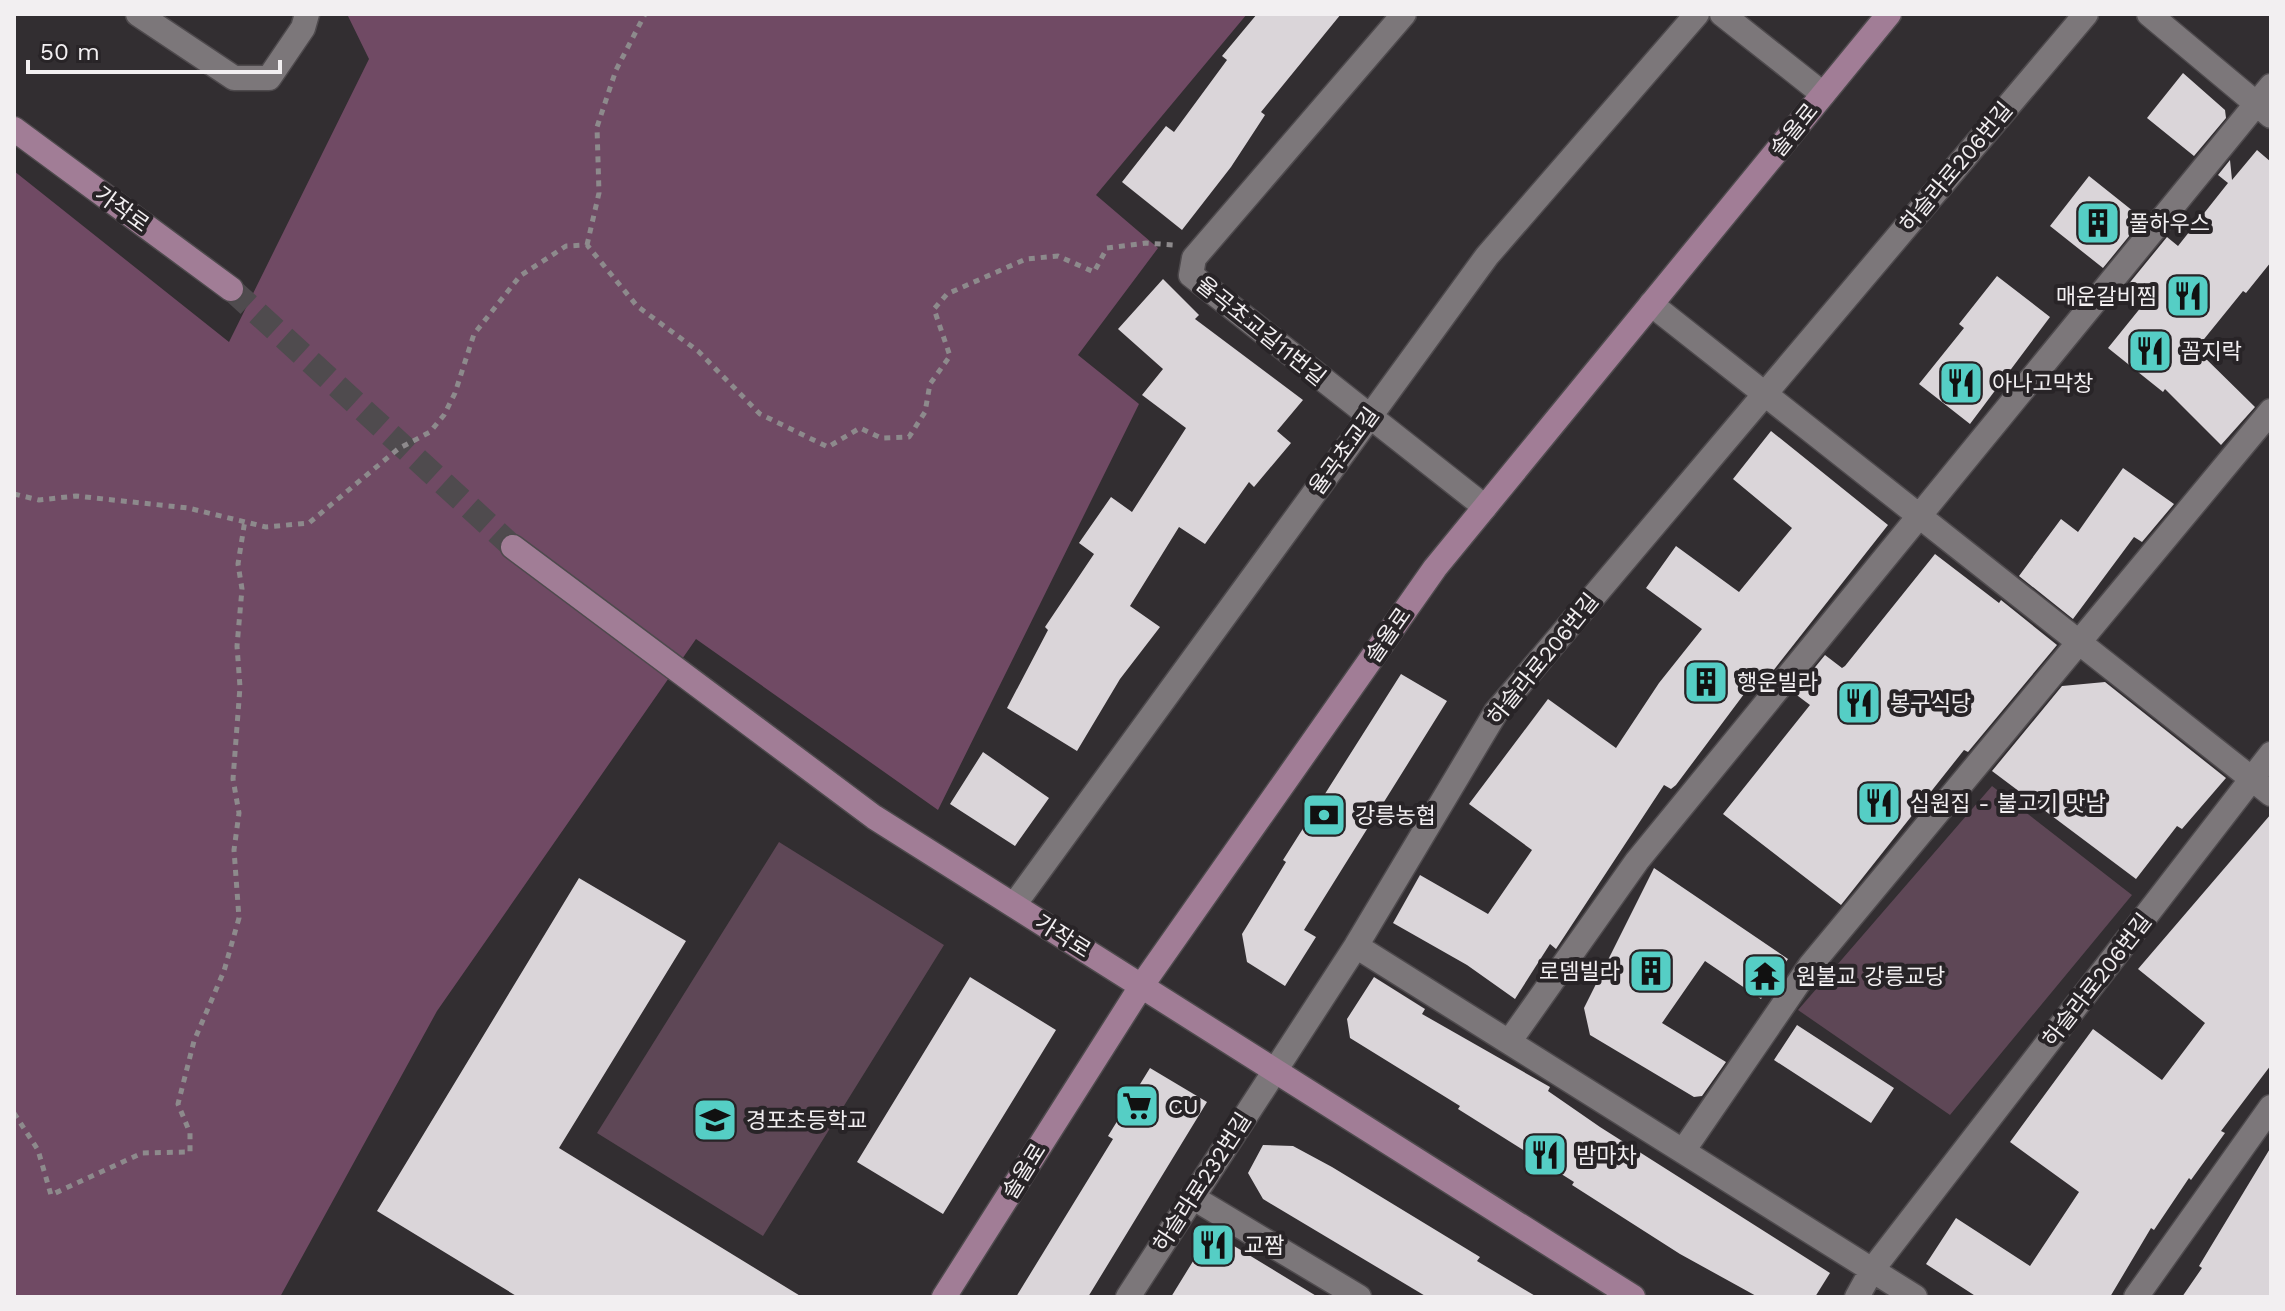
<svg xmlns="http://www.w3.org/2000/svg" width="2285" height="1311" font-family="'Work Sans','Noto Sans KR',sans-serif">
<rect width="100%" height="100%" fill="#322e31"/>
<path fill="#5e4756" d="M 1992,786 L 2132,895 L 1950,1115 L 1798,1010 Z
M 779,842 L 944,945 L 763,1236 L 597,1133 Z"/>
<path fill="#704a64" d="M 347,14 L 1247,14 L 1096,195 L 1158,248 L 1078,355 L 1139,404 L 938,810 L 696,639 L 437,1011 L 280,1297 L 14,1297 L 14,171 L 229,342 L 369,59 Z"/>
<path fill="#dad5d9" d="M 1257,14 L 1341,14 L 1261,112 L 1265,115 L 1231,167 L 1182,230 L 1122,182 L 1166,126 L 1174,132 L 1227,60 L 1222,56 Z
M 2183,73 L 2225,110 L 2226,118 L 2194,156 L 2147,118 Z
M 2257,150 L 2271,162 L 2271,262 L 2246,293 L 2243,291 L 2196,349 L 2255,407 L 2221,445 L 2165,389 L 2163,392 L 2108,348 L 2146,301 L 2127,286 L 2167,237 L 2178,246 L 2228,183 L 2218,175 L 2230,160 L 2232,180 Z
M 2089,176 L 2143,219 L 2103,268 L 2050,226 Z
M 1997,276 L 2050,317 L 1970,424 L 1919,384 L 1964,328 L 1959,324 Z
M 1163,279 L 1199,315 L 1195,319 L 1303,400 L 1277,431 L 1291,443 L 1254,487 L 1249,482 L 1205,544 L 1179,527 L 1130,606 L 1160,627 L 1120,679 L 1077,751 L 1007,708 L 1048,630 L 1045,627 L 1094,554 L 1079,543 L 1111,497 L 1132,512 L 1186,428 L 1142,395 L 1163,369 L 1118,329 Z
M 1771,431 L 1888,525 L 1769,676 L 1762,670 L 1676,785 L 1671,789 L 1664,785 L 1556,949 L 1550,944 L 1515,999 L 1467,965 L 1393,923 L 1420,875 L 1488,914 L 1532,850 L 1469,804 L 1548,699 L 1616,748 L 1659,683 L 1702,629 L 1646,588 L 1676,546 L 1739,592 L 1792,528 L 1733,479 Z
M 2123,468 L 2174,504 L 2142,542 L 2134,537 L 2073,619 L 2019,576 L 2061,519 L 2078,532 Z
M 1935,554 L 1999,603 L 2001,600 L 2057,645 L 1968,752 L 1964,750 L 1841,905 L 1723,814 L 1810,705 L 1794,693 L 1825,655 L 1842,668 L 1845,666 Z
M 1401,674 L 1447,701 L 1304,930 L 1316,937 L 1285,986 L 1247,962 L 1242,934 L 1286,862 L 1283,860 Z
M 2105,682 L 2226,778 L 2182,829 L 2177,826 L 2136,879 L 1992,771 L 2062,686 Z
M 983,752 L 1049,798 L 1015,846 L 950,804 Z
M 2271,814 L 2271,1065 L 2221,1131 L 2225,1133 L 2191,1180 L 2189,1178 L 2154,1230 L 2151,1228 L 2110,1297 L 1977,1297 L 1926,1264 L 1956,1218 L 2030,1266 L 2079,1192 L 2010,1142 L 2093,1029 L 2162,1080 L 2205,1023 L 2138,969 Z
M 1654,868 L 1788,959 L 1761,999 L 1705,961 L 1662,1023 L 1726,1062 L 1702,1096 L 1694,1097 L 1590,1035 L 1584,1008 Z
M 579,878 L 686,941 L 559,1148 L 802,1297 L 518,1297 L 377,1211 Z
M 970,977 L 1056,1030 L 943,1214 L 857,1162 Z
M 1374,977 L 1425,1009 L 1422,1014 L 1550,1087 L 1548,1091 L 1600,1127 L 1830,1273 L 1815,1297 L 1758,1297 L 1680,1254 L 1572,1185 L 1574,1182 L 1458,1109 L 1460,1106 L 1350,1038 L 1347,1019 Z
M 1797,1025 L 1894,1088 L 1871,1123 L 1774,1060 Z
M 1150,1068 L 1207,1102 L 1088,1297 L 1016,1297 L 1113,1139 L 1108,1136 Z
M 1263,1145 L 1293,1146 L 1332,1167 L 1480,1257 L 1477,1261 L 1537,1297 L 1427,1297 L 1263,1199 L 1248,1173 Z
M 2271,1147 L 2271,1297 L 2182,1297 L 2202,1268 L 2199,1266 Z
M 1211,1232 L 1318,1297 L 1171,1297 Z"/>
<g fill="none" stroke-linecap="round" stroke-linejoin="round">
<path stroke="#4f4b4e" stroke-width="24" stroke-dasharray="24 12" stroke-linecap="butt" d="M 231,289 L 513,547"/>
<g stroke="#4e4a4d" stroke-width="27">
<path id="street" d="M 138,14 L 234,78 L 269,78 L 303,28 L 307,14
M 1404,14 L 1194,258 L 1191,275 L 1485,507
M 1722,14 L 1823,94
M 2149,14 L 2271,116
M 1651,304 L 2271,794
M 1014,905 L 1487,256 L 1697,14
M 1356,946 L 1915,1297
M 1509,1042 L 1637,861 L 2271,86
M 1683,1151 L 1810,966 L 2271,411
M 1192,1197 L 1359,1297
M 1128,1297 L 1356,946 L 1496,712 L 2086,14
M 1857,1297 L 1872,1270 L 2271,754
M 2136,1297 L 2271,1107"/>
</g>
<g stroke="#4e4a4d" stroke-width="27">
<path id="secondary" d="M 14,129 L 231,289
M 513,547 L 874,817 L 1633,1297
M 944,1297 L 1142,985 L 1435,568 L 1889,14"/>
</g>
<path stroke="#8d8a8c" stroke-width="5" stroke-dasharray="6 6" stroke-linecap="butt" d="M 587,245 L 599,193 L 597,127 L 616,70 L 645,14
M 14,494 L 39,500 L 76,496 L 188,508 L 266,527 L 309,523 L 398,449 L 430,432 L 444,415 L 455,393 L 474,334 L 520,276 L 566,246 L 587,245 L 637,306 L 698,351 L 760,414 L 828,447 L 860,428 L 881,438 L 909,437 L 925,412 L 930,384 L 950,356 L 934,309 L 947,294 L 1026,259 L 1058,256 L 1094,272 L 1107,248 L 1146,243 L 1173,245
M 14,1113 L 38,1150 L 51,1195 L 142,1153 L 190,1152 L 190,1133 L 178,1104 L 194,1041 L 224,971 L 239,918 L 234,850 L 239,813 L 233,779 L 240,687 L 237,646 L 242,589 L 238,564 L 245,520"/>
<use href="#street" stroke="#7c777a" stroke-width="24"/>
<use href="#secondary" stroke="#a17d96" stroke-width="24"/>
</g>
<defs>
<g id="building-square" transform="scale(2.3)"><rect x="-9" y="-9" width="18" height="18" rx="4" fill="#55cec5" stroke="#282427"/><path d="M-4-6H4V6H1V3H-1V6H-4ZM-2.5-4.3h1.7v1.8h-1.7ZM.8-4.3h1.7v1.8H.8ZM-2.5-1h1.7V.8h-1.7ZM.8-1h1.7V.8H.8Z" fill="#111"/></g>
<g id="restaurant-square" transform="scale(2.3)"><rect x="-9" y="-9" width="18" height="18" rx="4" fill="#55cec5" stroke="#282427"/><path d="M-5-6h1v4h1v-4h1v4h1v-4h1v5L-1.5 .5V6h-2V.5L-5-1ZM5-6V6H3V1.5H1.5Q1.5-4 5-6Z" fill="#111"/></g>
<g id="bank-square" transform="scale(2.3)"><rect x="-9" y="-9" width="18" height="18" rx="4" fill="#55cec5" stroke="#282427"/><path d="M-6-4H6V4H-6ZM0-2.3a2.3 2.3 0 1 0 0 4.6a2.3 2.3 0 1 0 0-4.6Z" fill="#111"/></g>
<g id="temple-square" transform="scale(2.3)"><rect x="-9" y="-9" width="18" height="18" rx="4" fill="#55cec5" stroke="#282427"/><path d="M0-6L5-2H3V0L6.5 2.5H4V6H1.5V3h-3V6H-4V2.5H-6.5L-3 0V-2H-5Z" fill="#111"/></g>
<g id="supermarket-square" transform="scale(2.3)"><rect x="-9" y="-9" width="18" height="18" rx="4" fill="#55cec5" stroke="#282427"/><path d="M-6-5.5h2.5l.6 2H6L4.5 2H-2.5L-4.4-4H-6ZM-1.5 3.2a1.3 1.3 0 1 0 .1 0ZM3 3.2a1.3 1.3 0 1 0 .1 0Z" fill="#111"/></g>
<g id="school-square" transform="scale(2.3)"><rect x="-9" y="-9" width="18" height="18" rx="4" fill="#55cec5" stroke="#282427"/><path d="M0-5L7-2L0 1L-7-2ZM-4 1L0 2.5L4 1V4Q0 6-4 4Z" fill="#111"/></g>
</defs>
<g fill-rule="evenodd">
<use href="#building-square" x="2098" y="223"/>
<use href="#restaurant-square" x="2188" y="296"/>
<use href="#restaurant-square" x="2150" y="351"/>
<use href="#restaurant-square" x="1961" y="383"/>
<use href="#building-square" x="1706" y="682"/>
<use href="#restaurant-square" x="1859" y="703"/>
<use href="#restaurant-square" x="1879" y="803"/>
<use href="#bank-square" x="1324" y="815"/>
<use href="#building-square" x="1651" y="971"/>
<use href="#temple-square" x="1765" y="976"/>
<use href="#supermarket-square" x="1137" y="1106"/>
<use href="#school-square" x="715" y="1120"/>
<use href="#restaurant-square" x="1545" y="1155"/>
<use href="#restaurant-square" x="1213" y="1245"/>
</g>
<g text-anchor="middle" dominant-baseline="central" stroke-width="8" stroke-linejoin="round" paint-order="stroke">
<g font-size="22" fill="#f2eff1" stroke="#282427">
<text transform="translate(1794 130) rotate(-51)">솔올로</text>
<text transform="translate(1956 167) rotate(-50)">하슬라로206번길</text>
<text transform="translate(122 209) rotate(36)">가작로</text>
<text transform="translate(1261 331) rotate(39)">율곡초교길11번길</text>
<text transform="translate(1344 451) rotate(-54)">율곡초교길</text>
<text transform="translate(1388 635) rotate(-55)">솔올로</text>
<text transform="translate(1543 659) rotate(-51)">하슬라로206번길</text>
<text transform="translate(1063 936) rotate(32)">가작로</text>
<text transform="translate(2097 980) rotate(-52)">하슬라로206번길</text>
<text transform="translate(1024 1171) rotate(-58)">솔올로</text>
<text transform="translate(1202 1182) rotate(-57)">하슬라로232번길</text>
</g>
<g font-size="22" fill="#f2eff1" stroke="#282427" text-anchor="start">
<text x="2129" y="223">풀하우스</text>
<text x="2157" y="296" text-anchor="end">매운갈비찜</text>
<text x="2181" y="351">꼼지락</text>
<text x="1992" y="383">아나고막창</text>
<text x="1737" y="682">행운빌라</text>
<text x="1890" y="703">봉구식당</text>
<text x="1910" y="803">십원집 - 불고기 맛남</text>
<text x="1355" y="815">강릉농협</text>
<text x="1620" y="971" text-anchor="end">로뎀빌라</text>
<text x="1796" y="976">원불교 강릉교당</text>
<text x="1168" y="1106">CU</text>
<text x="746" y="1120">경포초등학교</text>
<text x="1576" y="1155">밤마차</text>
<text x="1244" y="1245">교짬</text>
</g>
</g>
<rect width="2285" height="1311" fill="none" stroke="#f2eff1" stroke-width="32"/>
<path d="M28 60v12h252v-12" fill="none" stroke="#f2eff1" stroke-width="4"/>
<text x="40" y="60" font-size="24" fill="#f2eff1" stroke="#282427" stroke-width="6" paint-order="stroke">50 m</text>
</svg>
